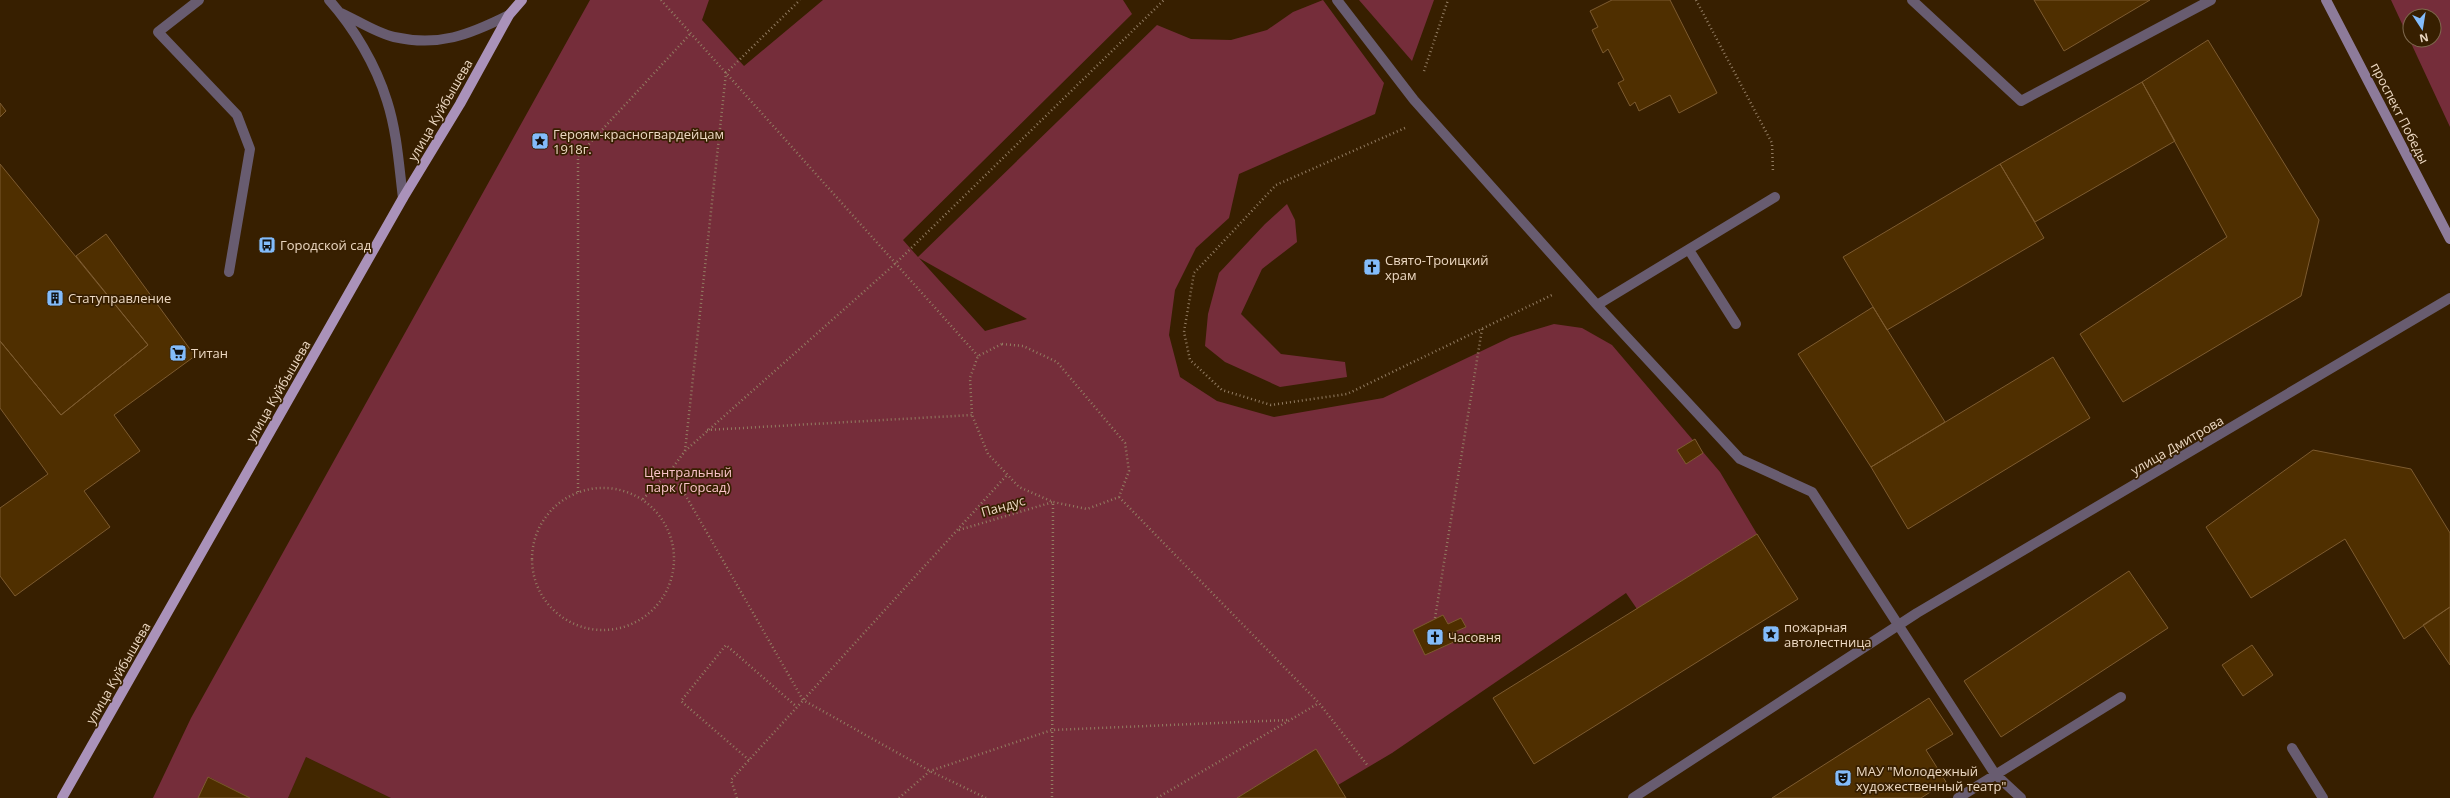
<svg xmlns="http://www.w3.org/2000/svg" width="2450" height="798" font-family="'Open Sans',sans-serif">
<rect width="100%" height="100%" fill="#371f00"/>
<path fill="#422700" d="M 306,757 L 391,798 L 288,798 Z"/>
<path fill="#752d3a" fill-rule="evenodd" d="M 590,0 L 709,0 L 702,20 L 744,66 L 823,0 L 1123,0 L 1132,14 L 903,240 L 918,257 L 1157,25 L 1191,39 L 1231,40 L 1267,30 L 1293,12 L 1323,0 L 1384,83 L 1375,114 L 1239,174 L 1229,218 L 1196,248 L 1175,290 L 1169,335 L 1180,377 L 1217,401 L 1274,417 L 1383,398 L 1511,337 L 1554,324 L 1582,328 L 1612,345 L 1720,472 L 1757,534 L 1637,609 L 1626,593 L 1392,753 L 1338,785 L 1316,750 L 1237,798 L 391,798 L 306,757 L 288,798 L 250,798 L 209,777 L 198,798 L 153,798 L 191,718 ZM 919,258 L 1027,319 L 985,331 Z
M 1359,0 L 1434,0 L 1412,61 Z
M 2391,0 L 2450,0 L 2450,127 ZM 2410,16 L 2434,16 L 2434,40 L 2410,40 Z
M 1287,204 L 1295,220 L 1297,242 L 1262,269 L 1241,314 L 1281,354 L 1345,362 L 1347,377 L 1280,387 L 1225,362 L 1205,346 L 1208,314 L 1219,273 L 1265,224 Z"/>
<path fill="#4f2f00" stroke="#7d5b2f" d="M 1612,0 L 1670,0 L 1717,93 L 1679,113 L 1670,95 L 1639,111 L 1635,102 L 1630,106 L 1618,83 L 1624,80 L 1608,49 L 1603,53 L 1592,30 L 1598,27 L 1590,11 Z
M 2034,0 L 2150,0 L 2064,51 Z
M 2208,40 L 2319,220 L 2301,296 L 2123,402 L 2080,334 L 2227,237 L 2142,82 Z
M 2142,82 L 2175,141 L 2035,222 L 2000,164 Z
M 0,103 L 6,111 L 0,117 Z
M 0,164 L 148,345 L 61,415 L 0,341 Z
M 2000,164 L 2044,238 L 1887,330 L 1843,257 Z
M 106,234 L 195,356 L 114,415 L 140,451 L 84,491 L 110,527 L 15,596 L 0,576 L 0,508 L 48,474 L 0,408 L 0,341 L 61,415 L 148,345 L 76,256 Z
M 1873,307 L 1945,422 L 1871,467 L 1798,354 Z
M 2053,357 L 2090,418 L 1908,529 L 1871,467 Z
M 1695,439 L 1703,453 L 1686,464 L 1677,450 Z
M 2313,450 L 2411,469 L 2450,533 L 2450,607 L 2404,639 L 2345,539 L 2251,598 L 2206,527 Z
M 1757,534 L 1798,599 L 1534,764 L 1493,698 Z
M 2129,571 L 2168,628 L 2001,737 L 1964,681 Z
M 2450,607 L 2450,665 L 2423,625 Z
M 1443,615 L 1448,624 L 1461,618 L 1466,627 L 1452,633 L 1456,641 L 1425,655 L 1413,630 Z
M 2252,645 L 2273,675 L 2243,696 L 2222,665 Z
M 1929,698 L 1953,734 L 1926,750 L 1946,782 L 1921,798 L 1772,798 Z
M 1316,749 L 1346,798 L 1237,798 Z
M 208,777 L 250,798 L 198,798 Z"/>
<g fill="none" stroke-linecap="round" stroke-linejoin="round">
<path stroke="#937d62" stroke-width="2.5" stroke-dasharray="1 3" stroke-linecap="butt" d="M 661,0 L 978,356
M 1696,0 L 1772,143 L 1773,173
M 1424,71 L 1448,0
M 1405,128 L 1276,185 L 1194,273 L 1184,332 L 1190,360 L 1222,390 L 1271,405 L 1347,394 L 1554,294
M 1002,344 L 1023,346 L 1057,362 L 1125,443 L 1129,471 L 1119,497 L 1087,509 L 1053,502 L 1019,487 L 988,454 L 972,415 L 970,378 L 978,356 Z
M 707,430 L 972,415
M 685,451 L 726,73 L 800,0
M 671,470 L 803,700 L 930,771 L 986,798
M532 559a71 71 0 1 1 142 0a71 71 0 1 1-142 0Z
M 578,492 L 578,156 L 691,33
M 1119,497 L 1319,703 L 1368,766
M 643,499 L 671,470 L 685,451 L 896,263 L 1164,0
M 959,530 L 1053,502 L 1052,798
M 1435,618 L 1482,329
M 749,760 L 681,701 L 726,645 L 797,707
M 737,798 L 731,780 L 1007,475
M 899,798 L 930,771 L 1052,730 L 1288,720
M 1157,798 L 1319,703"/>
<path stroke="#685c70" stroke-width="10" d="M 199,0 L 158,32 L 237,115 L 250,149 L 229,272
M 1337,0 L 1414,100 L 1597,305 L 1740,459 L 1812,492 L 1995,774 L 2021,798
M 1912,0 L 2021,101 L 2211,0
M 1689,250 L 1736,324
M 1597,305 L 1775,197
M 2292,748 L 2323,798
M 1958,798 L 2121,697"/>
<path stroke="#685c70" stroke-width="10" d="M 329,0 C 354,28 376,65 387,101 C 397,132 399,166 403,198
M 341,13 C 357,20 376,33 394,37 C 439,47 469,35 509,15
M 1633,798 L 1917,613 L 2450,298"/>
<path stroke="#8d7b9a" stroke-width="10" d="M 2326,0 L 2450,239"/>
<path stroke="#aa92ba" stroke-width="10" d="M 62,798 L 403,198 L 460,104 L 509,15 L 522,0"/>
</g>
<defs>
<g id="sight-square" transform="scale(0.9)"><rect x="-9" y="-9" width="18" height="18" rx="4" fill="#83bcfb" stroke="#371f00"/><path d="M0-6L1.8-2.2L6-1.7L2.9 1.2L3.7 5.4L0 3.3L-3.7 5.4L-2.9 1.2L-6-1.7L-1.8-2.2Z" fill="#111"/></g>
<g id="bus-square" transform="scale(0.9)"><rect x="-9" y="-9" width="18" height="18" rx="4" fill="#83bcfb" stroke="#371f00"/><path d="M-5-6H5V4H4V6H2V4H-2V6H-4V4H-5ZM-3.5-4V0h7V-4ZM-3.5 1.2v1.5H-2V1.2ZM2 1.2v1.5H3.5V1.2Z" fill="#111"/></g>
<g id="church-square" transform="scale(0.9)"><rect x="-9" y="-9" width="18" height="18" rx="4" fill="#83bcfb" stroke="#371f00"/><path d="M-1.2-6h2.4v3.5h3.3v2.4h-3.3V6h-2.4V-.1h-3.3v-2.4h3.3Z" fill="#111"/></g>
<g id="building-square" transform="scale(0.9)"><rect x="-9" y="-9" width="18" height="18" rx="4" fill="#83bcfb" stroke="#371f00"/><path d="M-4-6H4V6H1V3H-1V6H-4ZM-2.5-4.3h1.7v1.8h-1.7ZM.8-4.3h1.7v1.8H.8ZM-2.5-1h1.7V.8h-1.7ZM.8-1h1.7V.8H.8Z" fill="#111"/></g>
<g id="supermarket-square" transform="scale(0.9)"><rect x="-9" y="-9" width="18" height="18" rx="4" fill="#83bcfb" stroke="#371f00"/><path d="M-6-5.5h2.5l.6 2H6L4.5 2H-2.5L-4.4-4H-6ZM-1.5 3.2a1.3 1.3 0 1 0 .1 0ZM3 3.2a1.3 1.3 0 1 0 .1 0Z" fill="#111"/></g>
<g id="theatre-square" transform="scale(0.9)"><rect x="-9" y="-9" width="18" height="18" rx="4" fill="#83bcfb" stroke="#371f00"/><path d="M-5-5.5Q0-4 5-5.5V0Q5 5 0 6Q-5 5-5 0ZM-3.3-2.5H-1v1.5H-3.3ZM1-2.5H3.3v1.5H1ZM-2.8 1Q0 5.5 2.8 1Z" fill="#111"/></g>
</defs>
<g fill-rule="evenodd">
<use href="#sight-square" x="540" y="141"/>
<use href="#bus-square" x="267" y="245"/>
<use href="#church-square" x="1372" y="267"/>
<use href="#building-square" x="55" y="298"/>
<use href="#supermarket-square" x="178" y="353"/>
<use href="#sight-square" x="1771" y="634"/>
<use href="#church-square" x="1435" y="637"/>
<use href="#theatre-square" x="1843" y="778"/>
</g>
<g text-anchor="middle" dominant-baseline="central" stroke-width="3.5" stroke-linejoin="round" paint-order="stroke">
<g font-size="13" fill="#ecd8c2" stroke="#371f00">
<text transform="translate(440 110) rotate(-60)">улица Куйбышева</text>
<text transform="translate(2400 113) rotate(63)">проспект Победы</text>
<text transform="translate(278 391) rotate(-60)">улица Куйбышева</text>
<text transform="translate(2177 445) rotate(-30)">улица Дмитрова</text>
<text transform="translate(1003 506) rotate(-16)">Пандус</text>
<text transform="translate(118 673) rotate(-60)">улица Куйбышева</text>
</g>
<g font-size="13" fill="#ecd8c2" stroke="#371f00" text-anchor="start">
<text x="553" y="134">Героям-красногвардейцам<tspan x="553" dy="15">1918г.</tspan></text>
<text x="280" y="245">Городской сад</text>
<text x="1385" y="260">Свято-Троицкий<tspan x="1385" dy="15">храм</tspan></text>
<text x="68" y="298">Статуправление</text>
<text x="191" y="353">Титан</text>
<text x="1784" y="627">пожарная<tspan x="1784" dy="15">автолестница</tspan></text>
<text x="1448" y="637">Часовня</text>
<text x="1856" y="771">МАУ "Молодежный<tspan x="1856" dy="15">художественный театр"</tspan></text>
</g>
<g font-size="13" fill="#fac4ca" stroke="#371f00">
<text x="688" y="472">Центральный<tspan x="688" dy="15">парк (Горсад)</tspan></text>
</g>
</g>
<g transform="translate(2422 28) rotate(168)"><circle r="19" fill="#371f00" stroke="#7f694e"/>
<path d="M0-3L7 15L0 10L-7 15Z" fill="#83bcfb"/>
<text y="-6" font-size="11" font-weight="bold" text-anchor="middle" fill="#ecd8c2">N</text>
</g>
</svg>
